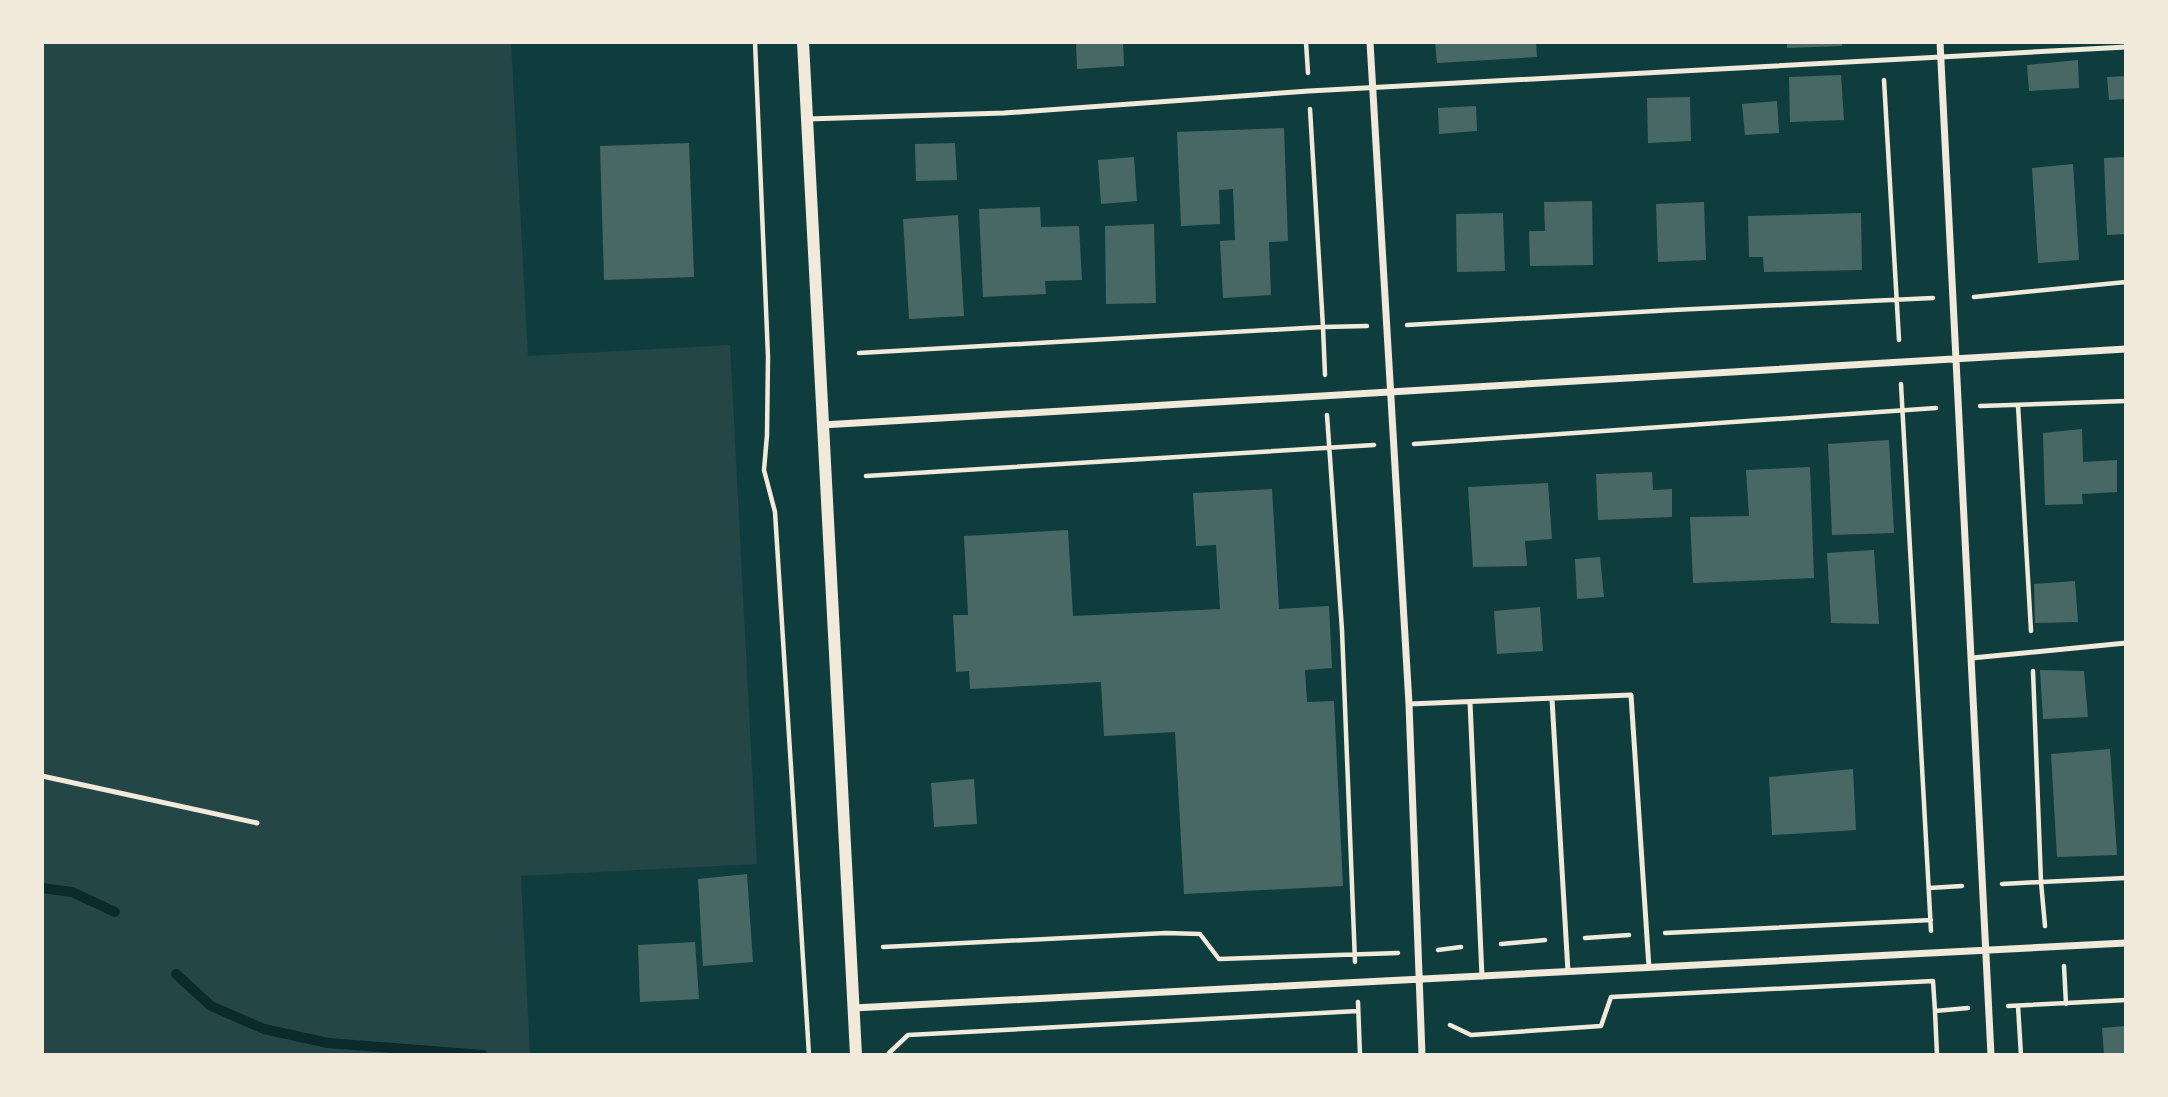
<svg xmlns="http://www.w3.org/2000/svg" width="2168" height="1097" font-family="'Open Sans',sans-serif">
<rect width="100%" height="100%" fill="#0f3d3e"/>
<path fill="#244646" d="M 42,42 L 511,42 L 528,356 L 730,345 L 757,864 L 521,876 L 530,1055 L 42,1055 Z"/>
<g fill="none" stroke-linecap="round" stroke-linejoin="round">
<path stroke="#0a2a2b" stroke-width="10" d="M 42,888 L 72,892 L 115,912
M 176,974 L 211,1006 L 264,1029 L 328,1043 L 483,1055"/>
</g>
<path fill="#486865" d="M 1076,42 L 1123,42 L 1124,66 L 1077,69 Z
M 1435,42 L 1536,42 L 1537,57 L 1437,63 Z
M 1787,42 L 1842,42 L 1842,46 L 1787,48 Z
M 2078,60 L 2079,88 L 2029,91 L 2027,65 Z
M 1841,75 L 1844,120 L 1790,122 L 1789,77 Z
M 2126,76 L 2126,99 L 2109,100 L 2107,77 Z
M 1690,97 L 1691,141 L 1648,143 L 1647,98 Z
M 1777,101 L 1779,133 L 1745,135 L 1742,104 Z
M 1476,106 L 1477,131 L 1439,134 L 1438,108 Z
M 1284,128 L 1288,241 L 1269,242 L 1271,295 L 1223,298 L 1220,241 L 1235,240 L 1233,189 L 1219,190 L 1220,224 L 1181,226 L 1177,132 Z
M 689,143 L 694,277 L 604,280 L 600,146 Z
M 955,143 L 957,180 L 916,181 L 915,144 Z
M 1134,157 L 1137,201 L 1101,204 L 1098,160 Z
M 2126,157 L 2126,234 L 2107,235 L 2104,158 Z
M 2073,164 L 2079,260 L 2038,263 L 2032,168 Z
M 1592,201 L 1593,265 L 1530,266 L 1529,231 L 1545,231 L 1544,202 Z
M 1704,202 L 1706,260 L 1658,262 L 1656,204 Z
M 1040,207 L 1041,227 L 1079,226 L 1082,280 L 1045,281 L 1046,294 L 983,297 L 979,209 Z
M 1503,213 L 1505,271 L 1457,272 L 1456,214 Z
M 1861,213 L 1862,270 L 1764,272 L 1763,257 L 1749,257 L 1748,216 Z
M 958,215 L 964,316 L 909,319 L 903,219 Z
M 1154,224 L 1156,303 L 1106,304 L 1105,226 Z
M 2082,429 L 2083,462 L 2117,460 L 2117,492 L 2082,494 L 2083,504 L 2045,505 L 2043,433 Z
M 1889,440 L 1894,533 L 1832,535 L 1828,444 Z
M 1810,467 L 1814,578 L 1693,583 L 1690,517 L 1749,516 L 1746,470 Z
M 1652,472 L 1653,490 L 1672,489 L 1672,517 L 1598,520 L 1596,474 Z
M 1548,483 L 1552,539 L 1525,541 L 1527,566 L 1473,567 L 1468,487 Z
M 1272,489 L 1279,609 L 1329,606 L 1332,668 L 1305,670 L 1307,702 L 1334,701 L 1343,886 L 1184,894 L 1175,732 L 1104,736 L 1101,682 L 970,689 L 969,671 L 956,672 L 953,615 L 968,615 L 964,536 L 1068,530 L 1073,616 L 1220,609 L 1216,545 L 1196,546 L 1193,493 Z
M 1874,550 L 1879,624 L 1831,623 L 1827,553 Z
M 1600,557 L 1604,597 L 1577,599 L 1575,559 Z
M 2075,581 L 2078,622 L 2035,623 L 2034,584 Z
M 1540,607 L 1543,651 L 1497,654 L 1494,611 Z
M 2040,670 L 2084,671 L 2088,717 L 2043,719 Z
M 2110,749 L 2117,855 L 2057,857 L 2051,754 Z
M 1853,769 L 1856,830 L 1772,835 L 1769,777 Z
M 974,779 L 977,824 L 934,827 L 931,783 Z
M 747,874 L 753,962 L 703,966 L 698,879 Z
M 695,942 L 699,999 L 640,1002 L 638,945 Z
M 2126,1026 L 2126,1055 L 2104,1055 L 2102,1028 Z"/>
<g fill="none" stroke-linecap="round" stroke-linejoin="round">
<path stroke="#f1e9da" stroke-width="4.5" d="M 755,42 L 768,357 L 767,435 L 764,470 L 775,512 L 809,1055
M 1306,42 L 1308,73
M 1884,80 L 1899,340
M 1974,297 L 2126,282
M 1407,325 L 1673,310 L 1933,298
M 859,353 L 1323,327 L 1310,109
M 1325,375 L 1323,327 L 1367,326
M 1901,384 L 1931,931
M 2018,405 L 2031,631
M 1980,406 L 2126,401
M 1327,415 L 1342,630 L 1355,962
M 1414,444 L 1936,408
M 866,476 L 1374,445
M 2002,884 L 2041,882 L 2033,671
M 1929,888 L 1962,886
M 2045,926 L 2041,882 L 2126,878
M 1665,933 L 1931,920
M 1585,938 L 1629,935
M 1501,944 L 1545,940
M 883,947 L 1166,933 L 1200,934 L 1219,959 L 1398,953
M 1438,950 L 1461,947
M 2064,966 L 2066,1004
M 1358,1002 L 1360,1055
M 2008,1006 L 2126,1000
M 2018,1006 L 2021,1055
M 1450,1025 L 1471,1035 L 1601,1026 L 1611,997 L 1933,981 L 1935,1011
M 889,1053 L 908,1035 L 1358,1011
M 1937,1055 L 1935,1011 L 1968,1008"/>
<path stroke="#f1e9da" stroke-width="5" d="M 807,119 L 1004,113 L 1309,91 L 2126,47
M 1972,658 L 2126,643
M 1552,699 L 1568,972
M 1470,702 L 1482,977
M 1409,704 L 1631,695 L 1649,968
M 42,776 L 257,823"/>
<path stroke="#f1e9da" stroke-width="7" d="M 1370,42 L 1409,704 L 1422,1055
M 1940,42 L 1991,1055
M 822,425 L 2126,349
M 853,1008 L 2126,943"/>
<path stroke="#f1e9da" stroke-width="12" d="M 803,42 L 856,1055"/>
</g>
<rect width="2168" height="1097" fill="none" stroke="#f1e9da" stroke-width="88"/>
</svg>
